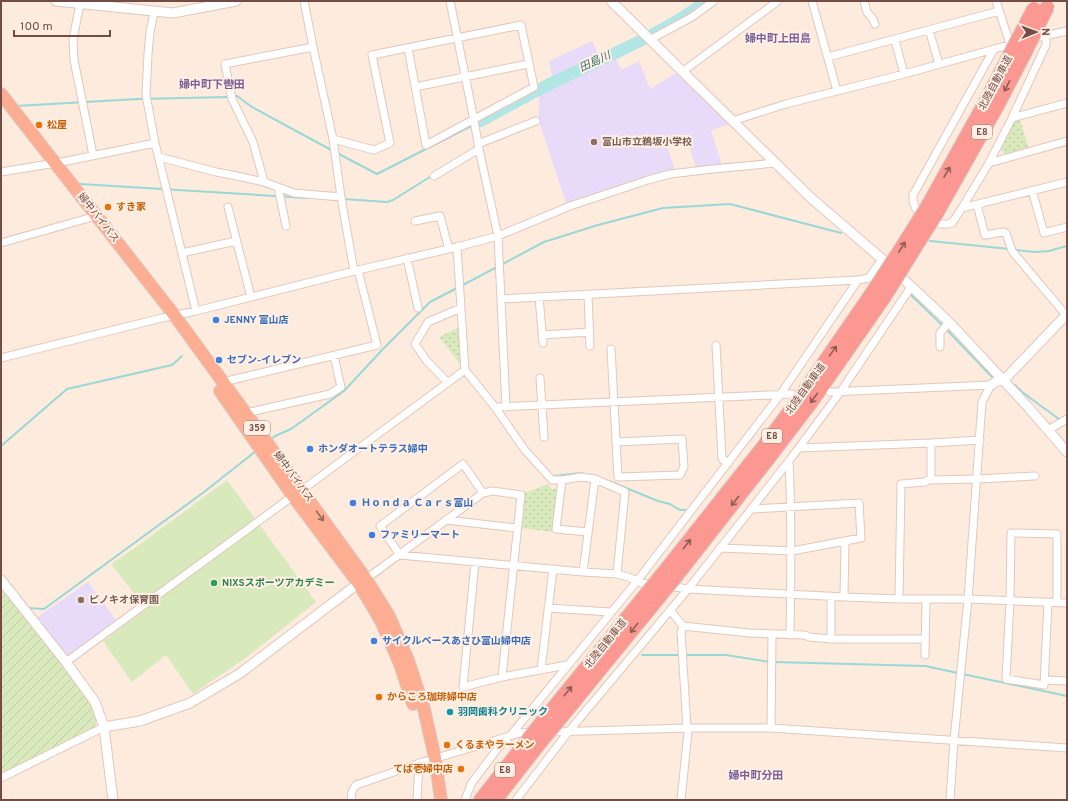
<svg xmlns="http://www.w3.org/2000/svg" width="1068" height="801" font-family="Overpass,'Noto Sans JP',sans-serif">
<defs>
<pattern id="park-dots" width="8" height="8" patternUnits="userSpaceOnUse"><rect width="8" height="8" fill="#d8eabc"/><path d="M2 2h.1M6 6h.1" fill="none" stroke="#bdcaa3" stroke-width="1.8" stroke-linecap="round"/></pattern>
<pattern id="garden-furrows" width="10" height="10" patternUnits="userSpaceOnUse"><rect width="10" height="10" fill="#d8eabc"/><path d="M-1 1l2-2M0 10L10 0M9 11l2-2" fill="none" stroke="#bdcaa3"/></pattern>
</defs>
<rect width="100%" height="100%" fill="#fdebdd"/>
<path fill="#e8daf9" d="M 592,41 L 603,65 L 616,59 L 621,70 L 639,61 L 650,89 L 676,73 L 731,124 L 711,130 L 722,165 L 696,168 L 687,139 L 667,145 L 675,171 L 566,203 L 539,121 L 539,95 L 554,86 L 549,61 Z
M 88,582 L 117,621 L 75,654 L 64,656 L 35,619 Z"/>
<path fill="#d8eabc" d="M 227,480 L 316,602 L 247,657 L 193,694 L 166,655 L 132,682 L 103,641 L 146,609 L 111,564 L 146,540 Z"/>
<path fill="url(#park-dots)" d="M 1020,119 L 1029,149 L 1005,155 L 1000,148 L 1014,121 Z
M 460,327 L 461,365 L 439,337 Z
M 548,484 L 551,489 L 559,489 L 554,532 L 521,528 L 525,493 Z"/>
<path fill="url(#garden-furrows)" d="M 1,585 L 65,667 L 92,703 L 97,718 L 95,727 L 1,774 Z"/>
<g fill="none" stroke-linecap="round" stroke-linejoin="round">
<path stroke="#98d8d6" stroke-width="2" d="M 234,96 L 237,96 L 252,107 L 333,151
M 16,106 L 138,99 L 230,97
M 337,153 L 377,174 L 481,121
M 80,184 L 307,198
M 343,199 L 387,202 L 393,200 L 430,177
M 930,241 L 1010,249
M 1015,250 L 1035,252 L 1049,251 L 1067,246
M 461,286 L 544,242 L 598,225 L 663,208 L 730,204 L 841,233
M 911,295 L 943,326
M 946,329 L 993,378
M 1015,385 L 1022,392 L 1067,425
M 270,440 L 275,436 L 291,429 L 344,391 L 382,350 L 430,302 L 457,288
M 1,446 L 67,389 L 172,365 L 182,356
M 554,476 L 581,473 L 588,475
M 609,481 L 658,501 L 670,504 L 680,510 L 687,510
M 27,608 L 44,609 L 204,492 L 256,451
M 642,655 L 680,655
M 685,655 L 726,655 L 770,662
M 774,662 L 925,666 L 1067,696"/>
<path stroke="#b2e6e4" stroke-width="12" d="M 481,121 C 505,108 529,94 554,82 C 606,57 660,35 707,1"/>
<g stroke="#e3c7bc" stroke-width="9">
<path id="minor" d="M 304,1 L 313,47 L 333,139 L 341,197 L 354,271
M 450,1 L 474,120 L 479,149 L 498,236 L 506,407
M 812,1 L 837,91
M 864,1 L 867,12 L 873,19 L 875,24
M 996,1 L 1010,44
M 80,4 L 73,39 L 74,60 L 93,155
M 154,12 L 150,32 L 148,54 L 146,95 L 155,143 L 196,311
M 929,30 L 939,64
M 1031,39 L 1067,31
M 651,40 L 653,38 L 692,17 L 714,1
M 895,40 L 904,74
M 994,49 L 913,195 L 913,201 L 916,209 L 940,224 L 948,224 L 952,223 L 962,208 L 989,163 L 1012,118 L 1046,45 L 1046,35
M 828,57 L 999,11
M 682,72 L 778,1
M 415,87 L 528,64
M 1012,118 L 1067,103
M 732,121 L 786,104 L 904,74 L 1016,43
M 333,139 L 374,150 L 390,143 L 372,55 L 521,25 L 534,87 L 426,145 L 408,48
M 478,144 L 536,121
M 159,157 L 216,172 L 237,176 L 264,182 L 294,193 L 341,197
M 989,163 L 1067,141
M 1,172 L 62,162 L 155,143
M 434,176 L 479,149
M 264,182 L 253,142 L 232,99 L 225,64 L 313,47
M 278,187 L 286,226
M 1032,190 L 1044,233 L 1067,227
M 977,205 L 985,235 L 1003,232 L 1006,233 L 1012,251 L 1066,315
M 228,207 L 251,297
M 962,208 L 1067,182
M 415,221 L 440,216 L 449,249
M 1,243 L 89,218
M 457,247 L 465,370 L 495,407 L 524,449 L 552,480 L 562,480
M 182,253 L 236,241
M 407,258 L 418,308
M 588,294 L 590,346
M 539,297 L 543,343
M 501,299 L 858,280
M 542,335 L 590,332
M 716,345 L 722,459 L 728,463
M 940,347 L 940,333 L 949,322
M 611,349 C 613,392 616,434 618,477 L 680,475 L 684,467 L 682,439 L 616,442
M 1,358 L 162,318 L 196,311 L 354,271 L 457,247 L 498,236 L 570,206 L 648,180 L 670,174 L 713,169 L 776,163
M 540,378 L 544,437
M 223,382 L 377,345 L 358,270
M 448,383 L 426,360 L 415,344 L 428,322 L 461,308
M 830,392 L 991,385 L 984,398 L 982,402 L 968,599 L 954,740 L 950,800
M 495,407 L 792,394
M 246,413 L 330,394 L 341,387 L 334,356
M 1048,430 L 1067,419
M 799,448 L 931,443 L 980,440
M 789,461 C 792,519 791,577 790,635
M 928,480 L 977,479 L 1035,476
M 302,490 L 465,370
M 483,493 L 463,464 L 380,526 L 400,555 L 583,572 L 617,574 L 628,577 L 641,583 L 655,585
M 446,520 L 517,528
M 588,532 L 556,529 L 562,480 L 581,477 L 595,479 L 625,492 L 617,574
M 720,548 L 792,551 L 861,538 L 859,503 L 752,509
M 475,562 L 463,687 L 502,677 L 567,665
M 583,572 L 595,479
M 366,579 L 483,493 L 493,491 L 521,495 L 502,677
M 668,586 L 688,589 L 844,597 L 899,599 L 968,599 L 1067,603
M 844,597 L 845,541
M 899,599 L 901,484 L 925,482 L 931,478 L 931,443
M 1048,603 L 1044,685 L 1006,679 L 1010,601 L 1011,533 L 1057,534 L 1057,603
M 548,608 L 610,612
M 670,610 L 683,626 L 681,632 L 687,728 L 688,732 L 681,800
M 683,626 L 749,633 L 805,635 L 809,637 L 831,639 L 925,639
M 831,639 L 831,596
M 925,655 L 926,599
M 66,662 L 293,496
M 541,670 L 553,569
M 1045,680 L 1067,681
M 771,728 L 772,634
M 549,732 L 687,728 L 771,728 L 1067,748
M 1,778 L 104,727
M 352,800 C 350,794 352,790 356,785 L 423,762 L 520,733 L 533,732
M 417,800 L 419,763
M 465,800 L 471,784 L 498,748 L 510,736 L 637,581 L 780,395 L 858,280 L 869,278 L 882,259
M 516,800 L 569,731 L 688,589 L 789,461 L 841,391 L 911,287"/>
</g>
<g stroke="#e3c7bc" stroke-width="11">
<path id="tertiary" d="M 56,1 L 173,13 L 236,1
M 611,1 L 811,198 L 882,259 L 949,322 L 1028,407 L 1067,452
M 991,385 L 997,381 L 1004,380 L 1067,314
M 1,580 L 66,662 L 95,702 L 104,727 L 113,800
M 104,727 L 140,721 L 190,703 L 239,674 L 355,586 L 363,581"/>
</g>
<g stroke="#d8cdcb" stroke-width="14">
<path id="trunk" d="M 1,94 L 175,316 L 366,579 L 389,616 L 408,660 L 424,709 L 435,758 L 441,800
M 220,391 L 293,496 L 359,584 L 381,621 L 400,664 L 413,704"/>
</g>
<g stroke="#d8cdcb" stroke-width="16">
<path id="motorway" d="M 928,206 L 988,98 L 1011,53
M 937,212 L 998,104 L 1025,52
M 662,575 L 765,445 L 800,398 L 873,292
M 676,576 L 773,452 L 811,402 L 884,297
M 543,721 L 645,596
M 557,722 L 658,598
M 481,800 L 528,740
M 495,800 L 541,741"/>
</g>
<use href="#minor" stroke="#fff" stroke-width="7"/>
<use href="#tertiary" stroke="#fff" stroke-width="9"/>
<use href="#trunk" stroke="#fcad92" stroke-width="12"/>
<use href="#motorway" stroke="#fa9891" stroke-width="14"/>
<g stroke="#d8cdcb" stroke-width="16" stroke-linecap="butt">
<path id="motorway-bridge" d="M 1025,52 L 1047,7
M 1011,53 L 1034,9
M 873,292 L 901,249 L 928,206
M 884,297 L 937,212
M 645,596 L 662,575
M 658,598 L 676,576
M 528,740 L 543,721
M 541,741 L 557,722"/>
</g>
<use href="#motorway-bridge" stroke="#fa9891" stroke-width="14"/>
</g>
<defs><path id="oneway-shaft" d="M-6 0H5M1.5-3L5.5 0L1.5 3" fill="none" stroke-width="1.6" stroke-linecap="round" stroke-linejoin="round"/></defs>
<g stroke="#8e5c54">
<use href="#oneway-shaft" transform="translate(1007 86) rotate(117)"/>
<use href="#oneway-shaft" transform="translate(947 172) rotate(-60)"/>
<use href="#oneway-shaft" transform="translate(902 247) rotate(-58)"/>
<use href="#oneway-shaft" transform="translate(833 351) rotate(-55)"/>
<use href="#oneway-shaft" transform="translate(814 398) rotate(126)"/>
<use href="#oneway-shaft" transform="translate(735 501) rotate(128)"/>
<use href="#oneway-shaft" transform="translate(687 544) rotate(-52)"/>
<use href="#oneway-shaft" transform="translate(634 628) rotate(129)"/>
<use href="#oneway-shaft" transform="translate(568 691) rotate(-51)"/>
</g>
<use stroke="#956558" href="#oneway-shaft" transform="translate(320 516) rotate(54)"/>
<g fill="#e8710a" stroke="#ffefe4" stroke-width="1.5">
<circle cx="39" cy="125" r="4"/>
<circle cx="108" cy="207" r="4"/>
<circle cx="379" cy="697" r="4"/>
<circle cx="447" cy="745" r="4"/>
<circle cx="461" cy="769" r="4"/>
</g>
<g fill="#8d6e63" stroke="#ffefe4" stroke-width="1.5">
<circle cx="594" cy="142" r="4"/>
<circle cx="81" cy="600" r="4"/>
</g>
<g fill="#3f7fe0" stroke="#ffefe4" stroke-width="1.5">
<circle cx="216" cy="320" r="4"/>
<circle cx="219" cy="360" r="4"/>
<circle cx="310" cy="449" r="4"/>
<circle cx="353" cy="503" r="4"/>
<circle cx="372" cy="535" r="4"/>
<circle cx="374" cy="641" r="4"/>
</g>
<circle fill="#2e9e5b" stroke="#ffefe4" stroke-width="1.5" cx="214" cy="583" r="4"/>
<circle fill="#0f9aa8" stroke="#ffefe4" stroke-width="1.5" cx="450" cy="712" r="4"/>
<g text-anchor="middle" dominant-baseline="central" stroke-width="4" stroke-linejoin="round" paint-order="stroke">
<g fill="#ffefe4" stroke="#9d7e75" stroke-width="1">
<rect x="972" y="125" width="20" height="14" rx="3"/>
<rect x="244" y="421" width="26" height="14" rx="3"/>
<rect x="762" y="429" width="20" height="14" rx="3"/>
<rect x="495" y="763" width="20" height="14" rx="3"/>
</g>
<g font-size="9" font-weight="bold" fill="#734d45">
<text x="982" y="132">E8</text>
<text x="257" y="428">359</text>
<text x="772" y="436">E8</text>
<text x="505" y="770">E8</text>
</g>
<g font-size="10" fill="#734d45" stroke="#ffefe4">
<text transform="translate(996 83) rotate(-62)">北陸自動車道</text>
<text transform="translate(98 218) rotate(52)">婦中バイパス</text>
<text transform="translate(806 389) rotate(-54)">北陸自動車道</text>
<text transform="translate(293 477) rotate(54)">婦中バイパス</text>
<text transform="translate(606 644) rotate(-51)">北陸自動車道</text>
</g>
<g font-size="10" font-weight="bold" fill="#c56008" stroke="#ffefe4" text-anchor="start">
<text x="47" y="125">松屋</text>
<text x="116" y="207">すき家</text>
<text x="387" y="697">からころ珈琲婦中店</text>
<text x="455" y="745">くるまやラーメン</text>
<text x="453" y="769" text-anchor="end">てば壱婦中店</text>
</g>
<g font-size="10" font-weight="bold" fill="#785e54" stroke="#ffefe4" text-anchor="start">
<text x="602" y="142">富山市立鵜坂小学校</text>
<text x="89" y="600">ピノキオ保育園</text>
</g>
<g font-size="10" font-weight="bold" fill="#366cbe" stroke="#ffefe4" text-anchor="start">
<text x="224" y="320">JENNY 富山店</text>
<text x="227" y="360">セブン-イレブン</text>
<text x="318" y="449">ホンダオートテラス婦中</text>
<text x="361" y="503">Ｈｏｎｄａ Ｃａｒｓ富山</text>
<text x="380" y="535">ファミリーマート</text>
<text x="382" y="641">サイクルベースあさひ富山婦中店</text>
</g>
<g font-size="10" font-weight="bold" fill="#27864d" stroke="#ffefe4" text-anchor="start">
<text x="222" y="583">NIXSスポーツアカデミー</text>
</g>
<g font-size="10" font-weight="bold" fill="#0d838f" stroke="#ffefe4" text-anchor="start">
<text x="458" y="712">羽岡歯科クリニック</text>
</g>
<g font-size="11" font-weight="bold" fill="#7a6097" stroke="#ffefe4">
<text x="778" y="39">婦中町上田島</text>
<text x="212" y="85">婦中町下轡田</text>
<text x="756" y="776">婦中町分田</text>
</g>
<g font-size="11" font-style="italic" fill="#367372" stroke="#ffefe4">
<text transform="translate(595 62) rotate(-25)">田島川</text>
</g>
</g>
<rect width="1068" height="801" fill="none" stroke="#734d45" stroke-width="4"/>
<g transform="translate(1036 32) rotate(89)" stroke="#ffefe4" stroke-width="3" paint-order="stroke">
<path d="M0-3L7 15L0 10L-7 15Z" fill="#734d45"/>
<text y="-6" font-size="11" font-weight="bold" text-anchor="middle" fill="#734d45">N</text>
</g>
<path d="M14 30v6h96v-6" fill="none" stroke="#734d45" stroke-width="2"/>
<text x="20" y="30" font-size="12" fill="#734d45" stroke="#ffefe4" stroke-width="3" paint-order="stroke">100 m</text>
</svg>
